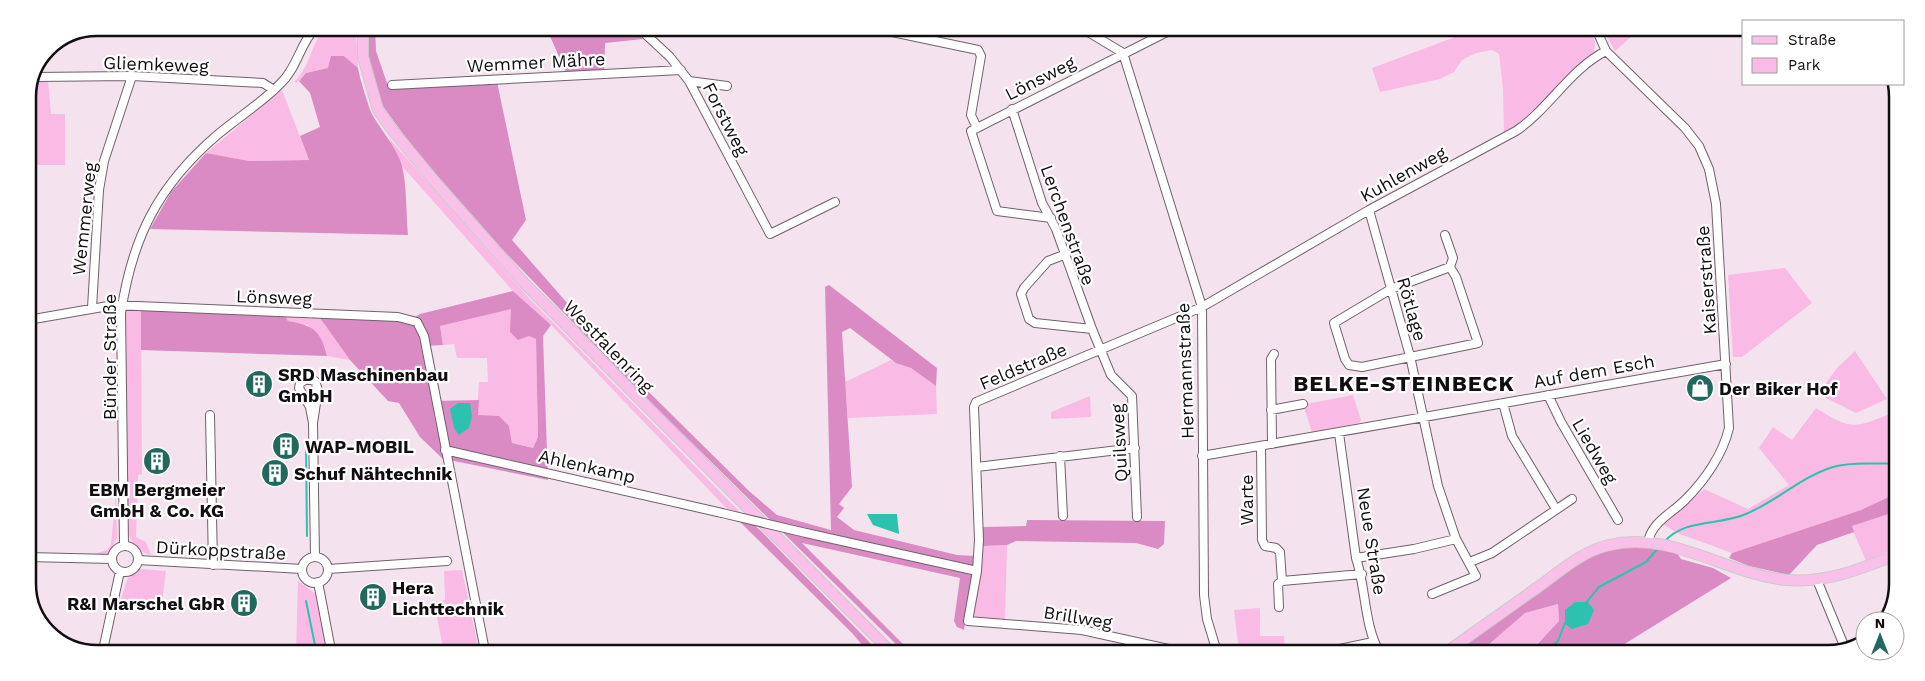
<svg xmlns="http://www.w3.org/2000/svg" width="1925" height="681" font-family="'Work Sans',sans-serif">
<rect width="100%" height="100%" fill="#f4e3ee"/>
<path fill="#fabae6" d="M 325,28 L 352,28 L 356,31 L 358,68 L 344,56 L 328,68 L 306,73 L 296,83 L 294,82 C 310,68 311,43 325,28 Z
M 1474,30 L 1590,31 L 1595,42 L 1594,52 L 1524,121 L 1504,133 L 1503,89 L 1499,54 L 1492,50 L 1476,53 L 1462,60 L 1454,72 L 1440,79 L 1380,92 L 1372,68 Z
M 1604,31 L 1638,31 L 1615,51 Z
M 48,81 L 51,114 L 65,114 L 65,165 L 28,165 L 28,93 L 33,82 Z
M 282,90 L 309,160 L 249,161 L 206,153 Z
M 389,138 L 527,296 L 743,515 L 730,512 L 551,325 L 513,291 L 401,165 Z
M 1785,268 L 1812,303 L 1742,357 L 1733,357 L 1728,275 Z
M 511,308 L 511,323 L 529,336 L 536,339 L 538,437 L 533,448 L 512,443 L 509,426 L 477,415 L 479,382 L 488,382 L 487,358 L 457,358 L 454,344 L 443,345 L 440,326 Z
M 127,309 L 141,309 L 142,474 L 138,475 L 136,537 L 146,542 L 151,555 C 139,553 131,543 128,532 L 124,311 Z
M 285,316 L 320,318 L 350,360 L 327,356 L 326,349 L 308,325 L 288,321 Z
M 1855,351 L 1887,399 L 1856,413 L 1818,394 L 1837,368 Z
M 891,360 L 911,368 L 936,386 L 937,414 L 848,418 L 845,382 Z
M 1353,395 L 1361,420 L 1359,423 L 1312,432 L 1304,407 L 1306,404 Z
M 1090,396 L 1091,417 L 1051,419 L 1051,412 Z
M 1816,408 C 1853,432 1856,427 1895,412 L 1895,494 L 1861,510 L 1732,553 L 1680,534 L 1662,524 L 1704,489 L 1748,509 L 1789,485 L 1759,448 L 1773,427 L 1792,440 Z
M 116,492 L 117,538 L 107,555 L 87,556 L 107,550 L 111,544 Z
M 1895,512 L 1894,549 L 1866,561 L 1851,526 Z
M 1007,545 L 1005,621 L 979,619 L 973,615 L 982,559 L 981,546 Z
M 139,569 L 166,571 L 161,612 L 117,610 L 128,578 Z
M 462,570 L 479,651 L 431,651 L 443,648 L 434,602 L 445,600 L 444,571 Z
M 298,581 L 317,595 L 327,650 L 296,650 Z
M 1558,604 L 1559,621 L 1528,653 L 1479,653 L 1525,613 Z
M 1260,608 L 1260,636 L 1284,636 L 1285,652 L 1239,652 L 1234,610 Z"/>
<path fill="#db8bc4" fill-rule="evenodd" d="M 375,28 L 376,51 L 389,89 L 497,82 L 526,220 L 512,240 L 568,304 L 578,322 L 749,491 L 777,515 L 831,530 L 825,287 L 829,285 L 937,368 L 936,386 L 911,368 L 896,363 L 850,328 L 842,332 L 852,487 L 839,504 L 844,508 L 837,517 L 854,530 L 957,555 L 976,556 L 964,630 L 957,627 L 954,621 L 960,578 L 802,543 L 911,652 L 904,652 L 632,384 L 502,249 L 417,153 L 382,105 L 367,63 L 368,33 Z
M 557,28 L 633,29 L 643,39 L 605,43 L 604,76 L 568,77 L 549,34 Z
M 331,56 L 344,56 L 358,68 C 359,76 368,104 371,112 C 380,130 396,145 402,166 C 407,187 406,213 408,235 L 150,229 L 171,192 L 206,153 L 249,161 L 309,160 L 300,136 L 320,127 L 310,93 L 299,81 L 306,73 L 328,68 Z
M 513,291 L 551,325 L 543,336 L 548,480 L 454,461 L 445,461 L 420,437 L 399,403 L 388,401 L 350,360 L 320,318 L 408,321 L 420,314 ZM 511,309 L 510,332 L 518,340 L 529,336 L 536,339 L 538,437 L 533,448 L 512,443 L 509,426 L 499,416 L 478,415 L 479,400 L 433,401 L 424,346 L 443,345 L 440,326 Z
M 141,309 L 285,316 L 288,321 C 312,325 321,330 327,356 L 141,350 Z
M 1895,494 L 1895,512 L 1852,526 L 1854,532 L 1817,545 L 1789,575 L 1749,566 L 1729,558 L 1732,553 L 1861,510 Z
M 730,512 L 743,515 L 761,531 L 879,652 L 868,652 L 852,633 Z
M 1027,520 L 1165,521 L 1164,544 L 1158,549 L 1136,543 L 1016,541 L 1007,545 L 982,546 L 982,527 L 1026,526 Z
M 1626,547 L 1654,548 L 1677,553 L 1681,559 L 1713,568 L 1731,578 L 1610,653 L 1529,653 L 1559,621 L 1558,604 L 1525,613 L 1479,653 L 1451,653 L 1575,565 L 1596,554 Z"/>
<path fill="#2dc2af" d="M 458,403 L 470,403 L 472,416 L 469,428 L 459,435 L 454,428 L 450,409 Z
M 867,514 L 897,514 L 899,534 L 873,525 Z
M 1575,602 L 1588,602 L 1594,610 L 1588,624 L 1572,629 L 1565,624 L 1565,610 Z"/>
<g fill="none" stroke-linecap="round" stroke-linejoin="round">
<path stroke="#2dc2af" stroke-width="2" d="M 306,445 L 307,536
M 1664,542 C 1685,518 1719,526 1746,514 C 1777,501 1801,477 1833,467 C 1853,461 1875,465 1895,463
M 306,601 L 316,650
M 1585,604 L 1599,587 L 1646,562 L 1659,547
M 1544,653 L 1558,641 L 1565,623"/>
<g stroke="#70616b" stroke-width="10">
<path id="minor" d="M 640,29 L 670,57 L 689,81 L 770,234 L 835,202
M 878,29 L 978,50 L 981,56 L 971,115 L 977,128
M 1085,30 L 1123,53 L 1202,307 L 1204,595 L 1207,619 L 1217,652
M 1597,31 L 1606,51 L 1685,128 L 1699,146 L 1709,169 L 1716,204 L 1729,428 C 1723,454 1705,480 1686,499 C 1673,513 1652,521 1648,542
M 35,77 L 132,76 L 263,83 L 274,90
M 689,81 L 727,86
M 392,85 L 681,70
M 1012,109 L 1042,203 L 1056,229 L 1092,329 L 1111,375 L 1132,396 L 1137,517
M 1369,210 L 1410,356 L 1438,486 L 1456,539 L 1476,576 L 1432,594
M 1051,218 L 997,211 L 971,131 L 1171,30
M 1445,235 L 1453,258 L 1450,267
M 1066,254 L 1048,261 L 1024,288 L 1021,294 L 1029,319 L 1035,323 L 1092,329
M 1450,267 L 1456,277 L 1478,343 L 1362,367 L 1349,365 L 1345,359 L 1334,323 L 1391,289 Z
M 92,308 L 99,190 L 104,161 L 132,76
M 28,320 L 114,305 L 398,317 L 417,322 L 424,336 L 485,651
M 1548,395 L 1561,422 L 1618,520
M 1503,403 L 1512,436 L 1556,509
M 1271,410 L 1303,404
M 210,415 L 213,565
M 313,423 L 310,407 L 299,388 L 300,383 L 307,379 L 315,381 L 318,390 L 313,423 L 315,557
M 1339,433 L 1356,558 C 1366,587 1364,627 1380,653
M 1272,444 L 1271,359 L 1274,354
M 1261,446 L 1262,540 L 1265,546 L 1276,548 L 1280,552 L 1282,581 L 1362,574
M 445,450 L 722,513
M 1060,456 L 1063,516
M 1202,456 L 1726,364
M 977,467 L 1135,448
M 806,533 L 977,571
M 124,546 L 121,313 C 132,238 158,186 216,136 C 237,118 262,103 281,83 C 297,68 300,44 315,28
M112 559a13 13 0 1 1 26 0a13 13 0 1 1-26 0Z
M302 570a13 13 0 1 1 26 0a13 13 0 1 1-26 0Z
M 28,557 L 112,559
M 1356,558 L 1414,549 L 1456,539
M 138,560 L 302,569
M 1470,562 L 1492,553 L 1572,499
M 328,569 L 447,561
M 1817,580 L 1845,648
M 318,582 L 331,650
M 1279,607 L 1278,584 L 1282,581
M 103,650 L 120,571
M 1182,652 L 1082,630 L 968,621 L 977,571 L 979,540 L 974,407 L 976,402 L 1202,307 L 1369,210 L 1516,131 C 1549,109 1570,69 1606,51
M 1315,652 L 1330,651 L 1373,642"/>
</g>
<g stroke="#cbcaca" stroke-width="12">
<path id="major" d="M 363,28 L 363,57 L 378,110 L 393,131 L 436,183 L 525,284 L 891,652
M 1445,653 C 1476,631 1507,609 1538,587 C 1559,572 1582,551 1609,545 C 1672,530 1727,575 1788,580 C 1826,583 1860,569 1894,556"/>
</g>
<use href="#minor" stroke="#fff" stroke-width="8"/>
<use href="#major" stroke="#f9c1e9" stroke-width="10"/>
<g stroke="#70616b" stroke-width="10" stroke-linecap="butt">
<path id="minor-bridge" d="M 722,513 L 806,533"/>
</g>
<use href="#minor-bridge" stroke="#fff" stroke-width="8"/>
</g>
<defs>
<g id="building-disc" transform="scale(1.4375)"><circle r="9.5" fill="#21695f" stroke="#fff"/><path d="M-4-6H4V6H1V3H-1V6H-4ZM-2.5-4.3h1.7v1.8h-1.7ZM.8-4.3h1.7v1.8H.8ZM-2.5-1h1.7V.8h-1.7ZM.8-1h1.7V.8H.8Z" fill="#fff"/></g>
<g id="shop-disc" transform="scale(1.4375)"><circle r="9.5" fill="#21695f" stroke="#fff"/><path d="M-5-2.5h2.3a2.7 3.5 0 0 1 5.4 0H5L5.5 6h-11ZM-1.5-2.5h3a1.5 2.3 0 0 0-3 0Z" fill="#fff"/></g>
</defs>
<g fill-rule="evenodd">
<use href="#building-disc" x="259" y="384"/>
<use href="#shop-disc" x="1700" y="388"/>
<use href="#building-disc" x="286" y="446"/>
<use href="#building-disc" x="157" y="461"/>
<use href="#building-disc" x="275" y="473"/>
<use href="#building-disc" x="373" y="597"/>
<use href="#building-disc" x="244" y="603"/>
</g>
<g text-anchor="middle" dominant-baseline="central" stroke-width="4.5" stroke-linejoin="round" paint-order="stroke">
<g font-size="18" fill="#120d10" stroke="#fff">
<text transform="translate(536 62) rotate(-3)">Wemmer Mähre</text>
<text transform="translate(156 64) rotate(2)">Gliemkeweg</text>
<text transform="translate(1040 78) rotate(-27)">Lönsweg</text>
<text transform="translate(726 119) rotate(63)">Forstweg</text>
<text transform="translate(1403 174) rotate(-29)">Kuhlenweg</text>
<text transform="translate(84 219) rotate(-84)">Wemmerweg</text>
<text transform="translate(1068 225) rotate(70)">Lerchenstraße</text>
<text transform="translate(1706 280) rotate(-94)">Kaiserstraße</text>
<text transform="translate(274 297) rotate(2)">Lönsweg</text>
<text transform="translate(1412 309) rotate(74)">Rötlage</text>
<text transform="translate(609 346) rotate(46)">Westfalenring</text>
<text transform="translate(109 357) rotate(-90)">Bünder Straße</text>
<text transform="translate(1023 366) rotate(-23)">Feldstraße</text>
<text transform="translate(1185 371) rotate(-92)">Hermannstraße</text>
<text transform="translate(1594 371) rotate(-10)">Auf dem Esch</text>
<text transform="translate(1119 443) rotate(-93)">Quilsweg</text>
<text transform="translate(1595 451) rotate(60)">Liedweg</text>
<text transform="translate(587 466) rotate(13)">Ahlenkamp</text>
<text transform="translate(1246 500) rotate(-90)">Warte</text>
<text transform="translate(1372 541) rotate(81)">Neue Straße</text>
<text transform="translate(221 550) rotate(3)">Dürkoppstraße</text>
<text transform="translate(1078 617) rotate(9)">Brillweg</text>
</g>
<g font-size="18" font-weight="bold" fill="#120d10" stroke="#fff" text-anchor="start">
<text x="278" y="374">SRD Maschinenbau<tspan x="278" dy="21">GmbH</tspan></text>
<text x="1719" y="388">Der Biker Hof</text>
<text x="305" y="446">WAP-MOBIL</text>
<text x="294" y="473">Schuf Nähtechnik</text>
<text x="157" y="489" text-anchor="middle">EBM Bergmeier<tspan x="157" dy="21">GmbH &amp; Co. KG</tspan></text>
<text x="392" y="587">Hera<tspan x="392" dy="21">Lichttechnik</tspan></text>
<text x="225" y="603" text-anchor="end">R&amp;I Marschel GbR</text>
</g>
<g font-size="22" font-weight="bold" letter-spacing="1" fill="#120d10" stroke="#fff">
<text x="1404" y="383">BELKE-STEINBECK</text>
</g>
</g>
<path d="M0 0H1925V681H0ZM97 36H1828A61 61 0 0 1 1889 97V584A61 61 0 0 1 1828 645H97A61 61 0 0 1 36 584V97A61 61 0 0 1 97 36Z" fill="#fff" fill-rule="evenodd"/>
<path fill="none" stroke="#120d10" stroke-width="2.5" d="M97 36H1828A61 61 0 0 1 1889 97V584A61 61 0 0 1 1828 645H97A61 61 0 0 1 36 584V97A61 61 0 0 1 97 36Z"/>
<rect x="1742" y="20" width="162" height="65" fill="#ffffff" stroke="#a09e9f"/>
<rect x="1752" y="36" width="25" height="8" fill="#f9c1e9" stroke="#a09e9f"/>
<text x="1788" y="45" font-size="15" fill="#120d10">Straße</text>
<rect x="1752" y="58" width="25" height="15" fill="#fabae6" stroke="#a09e9f"/>
<text x="1788" y="70" font-size="15" fill="#120d10">Park</text>
<g transform="translate(1880 636)"><circle r="24" fill="#ffffff" stroke="#a09e9f"/>
<path d="M0-4L9 19L0 12L-9 19Z" fill="#21695f"/>
<text y="-8" font-size="14" font-weight="bold" text-anchor="middle" fill="#120d10">N</text>
</g>
</svg>
